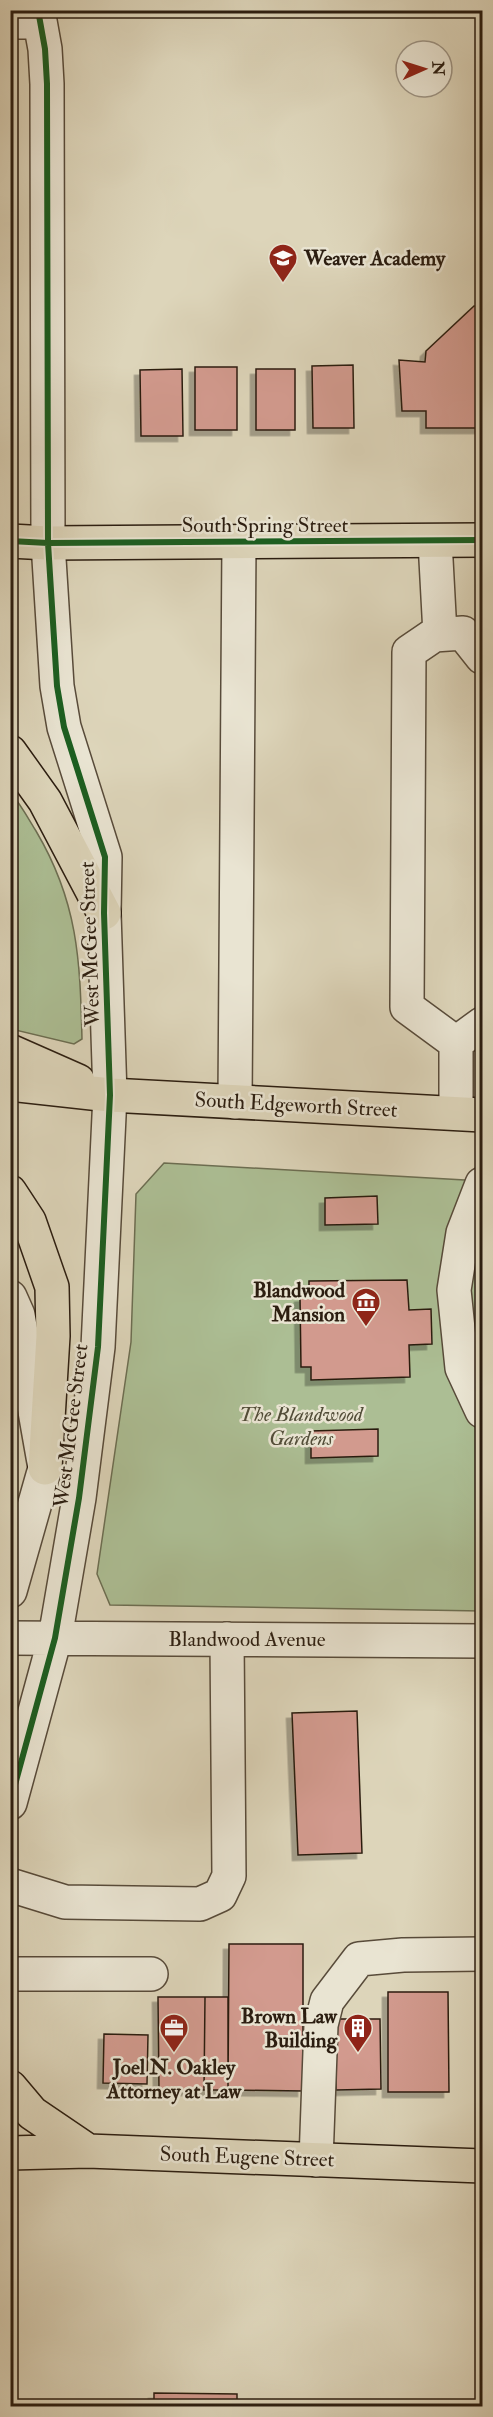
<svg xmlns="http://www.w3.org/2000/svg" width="493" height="2417" font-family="'IM FELL Double Pica',serif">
<defs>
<filter id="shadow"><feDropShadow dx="-5.5" dy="5.5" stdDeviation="0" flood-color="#0004"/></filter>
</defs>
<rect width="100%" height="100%" fill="#ddd5ba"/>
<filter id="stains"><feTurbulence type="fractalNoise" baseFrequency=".00333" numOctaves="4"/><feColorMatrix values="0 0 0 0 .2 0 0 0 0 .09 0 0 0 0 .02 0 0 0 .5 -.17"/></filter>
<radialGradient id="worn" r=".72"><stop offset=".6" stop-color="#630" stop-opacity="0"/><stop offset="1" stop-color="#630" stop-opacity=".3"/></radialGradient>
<path fill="#acbe94" stroke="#6c6e52" stroke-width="1.5" d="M 11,793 C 21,805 28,818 36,831 C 78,902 80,959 82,1039 L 74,1044 L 11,1029 Z
M 164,1163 L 482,1181 L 482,1611 L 110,1605 L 97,1574 L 131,1342 L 136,1194 Z"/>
<path fill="#d29a8e" stroke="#2b1d10" stroke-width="1.5" filter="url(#shadow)" d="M 474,306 L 482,306 L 482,428 L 426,428 L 426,411 L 402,411 L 399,360 L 425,362 L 426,351 Z
M 353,365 L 354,428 L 313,428 L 312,366 Z
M 195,367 L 237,367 L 237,430 L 195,430 Z
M 182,369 L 183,436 L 141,436 L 140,370 Z
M 256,369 L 295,369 L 295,430 L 256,430 Z
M 377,1196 L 378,1224 L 325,1225 L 325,1198 Z
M 407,1280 L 409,1310 L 431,1309 L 432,1344 L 409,1345 L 410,1377 L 311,1380 L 311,1367 L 301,1367 L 300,1297 L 309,1296 L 309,1281 Z
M 378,1429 L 378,1456 L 311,1458 L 311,1431 Z
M 357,1711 L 362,1853 L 298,1855 L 292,1713 Z
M 229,1944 L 303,1944 L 303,2091 L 228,2090 Z
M 388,1992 L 448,1992 L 449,2092 L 388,2092 Z
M 158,1997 L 205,1997 L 204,2090 L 159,2090 Z
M 205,1997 L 228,1997 L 228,2090 L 204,2090 Z
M 336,2019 L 380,2019 L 381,2089 L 336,2090 Z
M 104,2034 L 148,2035 L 147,2084 L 103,2083 Z
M 154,2393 L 237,2394 L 237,2406 L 154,2406 Z"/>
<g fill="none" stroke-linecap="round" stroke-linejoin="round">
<g stroke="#584b3a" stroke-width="36">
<path id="minor" d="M 10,22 L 40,22
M 435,541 L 440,634
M 456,1043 L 407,1007 L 409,652 L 434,635 L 463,633 L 482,657
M 456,1043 L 482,1024
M 235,1102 L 239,542
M 456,1113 L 456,1043
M 482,1184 L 463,1233 L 454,1290 L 462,1368 L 482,1411
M 10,1297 L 18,1315 L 45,1468 L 10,1591
M 10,1638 L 482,1641
M 10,1803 L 55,1638 L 79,1498 L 98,1347 L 110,1095 L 104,913 L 105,857 L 64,727 L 57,686 L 48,543 L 47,84 L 45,49 L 38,10
M 10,1885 L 65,1902 L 200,1904 L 220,1895 L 229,1876 L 227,1639
M 10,1974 L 151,1974
M 316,2160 L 321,2025 L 327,2001 L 359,1959 L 403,1955 L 482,1954"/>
</g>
<g stroke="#2b1d10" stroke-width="36">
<path id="major" d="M 10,541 L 48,543 L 482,540
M 10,752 L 45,801 L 104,913
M 10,1051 L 78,1081
M 10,1084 L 110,1095 L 482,1115
M 10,1192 L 29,1221 L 52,1287 L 53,1336 L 45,1468
M 10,2087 L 32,2113 L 88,2151
M 10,2153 L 88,2151 L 482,2166"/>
</g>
<use href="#minor" stroke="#e9e4d2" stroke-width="33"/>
<use href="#major" stroke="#ddd5ba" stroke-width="33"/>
<g stroke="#e9e4d2" stroke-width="10">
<path id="cycleway" d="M 10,541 L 48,543 L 482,540
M 10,1803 L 55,1638 L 79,1498 L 98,1347 L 110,1095 L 104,913 L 105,857 L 64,727 L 57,686 L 48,543 L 47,84 L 45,49 L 38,10"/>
</g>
<use href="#cycleway" stroke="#1b5e20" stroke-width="6"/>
</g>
<defs>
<g id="school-pin" transform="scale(1.5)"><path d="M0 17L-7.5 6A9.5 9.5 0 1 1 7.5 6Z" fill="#8f2418" stroke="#e9e4d2"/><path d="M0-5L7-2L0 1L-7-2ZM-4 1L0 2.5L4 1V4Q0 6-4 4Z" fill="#fff"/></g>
<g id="museum-pin" transform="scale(1.5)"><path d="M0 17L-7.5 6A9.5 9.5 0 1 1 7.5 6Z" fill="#8f2418" stroke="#e9e4d2"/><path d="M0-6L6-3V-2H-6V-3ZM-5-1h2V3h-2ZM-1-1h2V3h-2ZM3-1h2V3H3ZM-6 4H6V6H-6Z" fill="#fff"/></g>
<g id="office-pin" transform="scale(1.5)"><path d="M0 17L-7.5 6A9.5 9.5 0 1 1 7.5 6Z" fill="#8f2418" stroke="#e9e4d2"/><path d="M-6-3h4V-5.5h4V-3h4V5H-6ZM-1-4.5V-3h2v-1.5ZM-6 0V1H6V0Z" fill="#fff"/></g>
<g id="building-pin" transform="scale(1.5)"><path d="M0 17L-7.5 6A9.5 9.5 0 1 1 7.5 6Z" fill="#8f2418" stroke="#e9e4d2"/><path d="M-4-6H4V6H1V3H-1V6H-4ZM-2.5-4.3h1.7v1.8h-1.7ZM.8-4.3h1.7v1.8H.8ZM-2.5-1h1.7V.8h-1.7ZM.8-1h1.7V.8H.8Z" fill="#fff"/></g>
</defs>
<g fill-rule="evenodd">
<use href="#school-pin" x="283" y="258"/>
<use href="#museum-pin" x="366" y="1302"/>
<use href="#office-pin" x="174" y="2028"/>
<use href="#building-pin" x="358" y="2028"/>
</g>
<g text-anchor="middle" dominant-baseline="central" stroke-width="5" stroke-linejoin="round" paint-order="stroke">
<g font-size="21" font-weight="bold" fill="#2b1d10" stroke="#e9e4d2" text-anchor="end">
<text x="304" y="258" text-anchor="start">Weaver Academy</text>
<text x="345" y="1290">Blandwood<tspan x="345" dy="24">Mansion</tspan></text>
<text x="337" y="2016">Brown Law<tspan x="337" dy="24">Building</tspan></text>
<text x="174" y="2067" text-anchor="middle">Joel N. Oakley<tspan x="174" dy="24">Attorney at Law</tspan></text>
</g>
<g font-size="21" fill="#2b1d10" stroke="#e9e4d2">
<text x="265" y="525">South Spring Street</text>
<text transform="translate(90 944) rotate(-92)">West McGee Street</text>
<text transform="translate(296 1105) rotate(3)">South Edgeworth Street</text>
<text transform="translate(71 1426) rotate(-83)">West McGee Street</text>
<text x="247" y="1639">Blandwood Avenue</text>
<text transform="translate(247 2157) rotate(2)">South Eugene Street</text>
</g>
<g font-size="21" font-style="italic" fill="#524d38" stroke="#e9e4d2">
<text x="301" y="1414">The Blandwood<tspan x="301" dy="24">Gardens</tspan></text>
</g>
</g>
<rect width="493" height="2417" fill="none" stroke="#ddd5ba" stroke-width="36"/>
<rect x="12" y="12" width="469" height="2393" fill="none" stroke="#2b1d10" stroke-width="3"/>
<rect x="18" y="18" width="457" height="2381" fill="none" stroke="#2b1d10" stroke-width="1.5"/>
<g transform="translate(424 69) rotate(87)"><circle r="28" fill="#e9e4d2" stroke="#9d9484" stroke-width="1.5"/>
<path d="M0-4.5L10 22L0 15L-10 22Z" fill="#8f2418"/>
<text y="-9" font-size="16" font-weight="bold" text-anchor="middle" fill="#2b1d10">N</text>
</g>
<rect width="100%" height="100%" filter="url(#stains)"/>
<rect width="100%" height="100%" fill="url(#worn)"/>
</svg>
